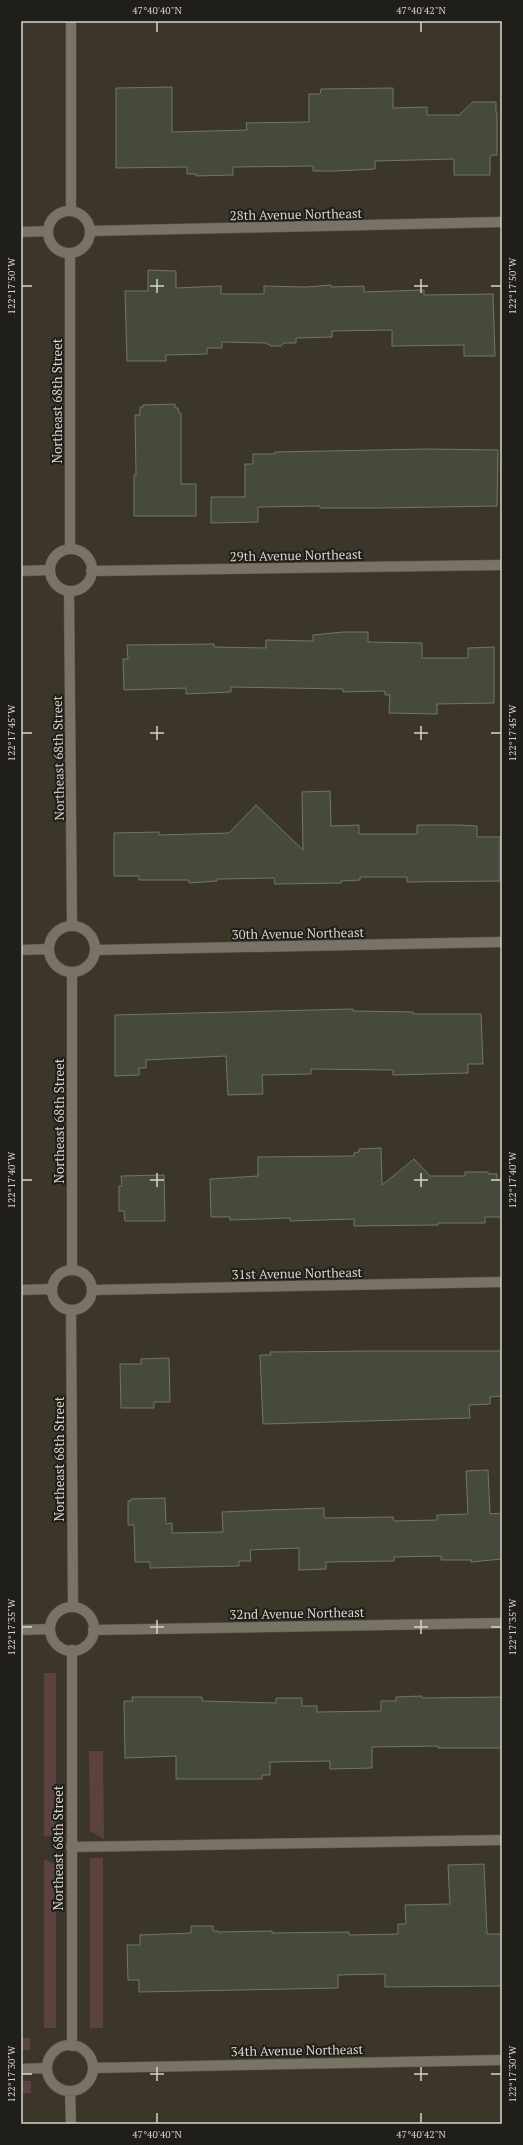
<svg xmlns="http://www.w3.org/2000/svg" width="523" height="2145" font-family="'PT Serif',serif">
<rect width="100%" height="100%" fill="#3b3629"/>
<path fill="#5b413f" d="M 44,1673 L 56,1673 L 56,1834 L 44,1837 Z
M 89,1751 L 103,1751 L 104,1839 L 90,1831 Z
M 90,1858 L 103,1858 L 103,2028 L 90,2028 Z
M 44,1859 L 56,1865 L 56,2028 L 44,2028 Z
M 21,2038 L 30,2038 L 30,2050 L 21,2050 Z
M 21,2081 L 31,2081 L 31,2093 L 21,2094 Z"/>
<path fill="#454a3d" stroke="#707668" d="M 172,87 L 172,132 L 247,130 L 246,123 L 309,122 L 309,94 L 320,94 L 321,89 L 393,88 L 393,108 L 427,107 L 427,115 L 459,115 L 473,102 L 496,102 L 496,112 L 497,112 L 497,155 L 492,155 L 490,157 L 490,175 L 454,175 L 454,159 L 375,161 L 375,169 L 336,171 L 313,171 L 313,166 L 233,167 L 233,175 L 196,176 L 196,174 L 187,174 L 187,167 L 116,168 L 116,88 Z
M 148,270 L 176,271 L 176,288 L 221,286 L 221,294 L 264,294 L 264,286 L 306,287 L 331,285 L 331,287 L 364,286 L 364,292 L 424,290 L 424,295 L 493,294 L 495,356 L 464,356 L 464,345 L 392,346 L 392,330 L 332,331 L 332,337 L 296,338 L 296,343 L 284,343 L 281,346 L 271,346 L 266,343 L 222,342 L 222,348 L 207,348 L 207,354 L 166,355 L 166,361 L 127,361 L 125,291 L 148,291 Z
M 175,404 L 175,408 L 178,408 L 179,413 L 181,413 L 181,484 L 196,484 L 196,516 L 134,516 L 134,475 L 136,475 L 135,415 L 140,415 L 140,407 L 143,407 L 143,405 Z
M 427,449 L 498,450 L 497,506 L 380,508 L 320,508 L 320,506 L 258,507 L 258,522 L 211,523 L 211,497 L 245,497 L 245,464 L 253,464 L 253,454 L 275,454 L 275,452 Z
M 343,632 L 368,632 L 368,642 L 422,643 L 422,658 L 468,658 L 468,648 L 494,647 L 494,703 L 437,704 L 437,714 L 389,713 L 390,695 L 385,695 L 385,691 L 343,692 L 343,689 L 231,687 L 231,692 L 186,694 L 186,688 L 124,690 L 123,659 L 128,659 L 127,645 L 214,644 L 214,647 L 266,648 L 266,640 L 313,641 L 313,635 Z
M 330,791 L 331,826 L 359,825 L 359,834 L 417,834 L 417,825 L 459,825 L 477,826 L 477,837 L 500,837 L 500,881 L 407,882 L 407,877 L 360,877 L 360,880 L 341,881 L 341,883 L 275,884 L 274,878 L 217,879 L 217,881 L 189,883 L 189,880 L 139,880 L 139,876 L 114,876 L 114,833 L 159,832 L 159,835 L 229,833 L 256,805 L 303,850 L 302,792 Z
M 353,1009 L 353,1011 L 413,1012 L 413,1014 L 481,1014 L 483,1064 L 468,1064 L 468,1073 L 393,1075 L 393,1070 L 311,1069 L 311,1074 L 262,1075 L 263,1094 L 228,1095 L 226,1056 L 146,1060 L 146,1068 L 139,1068 L 139,1075 L 115,1076 L 115,1015 Z
M 381,1148 L 382,1185 L 414,1159 L 430,1176 L 465,1176 L 465,1172 L 488,1172 L 488,1174 L 497,1174 L 497,1180 L 502,1180 L 502,1217 L 485,1217 L 485,1223 L 438,1223 L 438,1225 L 354,1226 L 354,1219 L 290,1221 L 290,1218 L 230,1220 L 230,1217 L 211,1217 L 210,1179 L 258,1176 L 258,1157 L 354,1156 L 354,1153 L 359,1152 L 359,1149 Z
M 164,1175 L 165,1221 L 125,1221 L 124,1211 L 119,1211 L 119,1186 L 122,1186 L 121,1176 Z
M 371,1351 L 501,1351 L 502,1396 L 490,1397 L 490,1404 L 469,1405 L 470,1418 L 263,1424 L 260,1355 L 271,1355 L 270,1352 Z
M 169,1358 L 170,1402 L 154,1402 L 154,1408 L 121,1408 L 120,1364 L 141,1364 L 141,1359 Z
M 488,1470 L 490,1514 L 502,1513 L 502,1559 L 471,1562 L 471,1560 L 441,1560 L 441,1556 L 394,1557 L 394,1561 L 326,1562 L 326,1569 L 299,1570 L 299,1548 L 250,1550 L 251,1561 L 239,1561 L 239,1566 L 150,1568 L 150,1562 L 135,1562 L 134,1525 L 128,1525 L 128,1501 L 131,1501 L 131,1499 L 165,1498 L 166,1524 L 172,1523 L 172,1533 L 223,1532 L 222,1512 L 268,1510 L 324,1508 L 324,1518 L 393,1517 L 394,1521 L 437,1520 L 437,1515 L 468,1514 L 466,1471 Z
M 422,1696 L 422,1698 L 502,1697 L 502,1748 L 438,1748 L 438,1746 L 372,1747 L 372,1768 L 330,1769 L 330,1761 L 270,1762 L 270,1775 L 262,1775 L 262,1779 L 176,1779 L 176,1756 L 125,1758 L 124,1701 L 133,1701 L 132,1697 L 202,1697 L 202,1701 L 276,1703 L 276,1698 L 302,1698 L 302,1706 L 317,1706 L 317,1712 L 381,1711 L 381,1701 L 396,1701 L 396,1697 Z
M 484,1864 L 487,1934 L 502,1934 L 502,1986 L 385,1987 L 385,1974 L 338,1975 L 338,1988 L 139,1992 L 139,1980 L 128,1980 L 127,1945 L 140,1945 L 140,1935 L 191,1933 L 191,1926 L 213,1926 L 213,1931 L 218,1931 L 218,1932 L 272,1931 L 272,1933 L 349,1932 L 349,1935 L 398,1934 L 398,1924 L 406,1924 L 405,1905 L 450,1904 L 448,1865 Z"/>
<g fill="none" stroke-linecap="round" stroke-linejoin="round">
<g stroke="#585549" stroke-width="11">
<path id="lane" d="M 71,1847 L 502,1840"/>
</g>
<g stroke="#585549" stroke-width="11">
<path id="street" d="M 71,21 L 71,210
M48 232a21 21 0 1 1 42 0a21 21 0 1 1-42 0Z
M 90,231 L 502,222
M 21,232 L 48,231
M 70,549 L 70,253
M50 570a21 21 0 1 1 42 0a21 21 0 1 1-42 0Z
M 21,571 L 50,570
M 91,571 L 502,565
M 69,591 L 72,926
M49 949a23 23 0 1 1 46 0a23 23 0 1 1-46 0Z
M 21,950 L 49,949
M 95,950 L 502,942
M 72,973 L 72,1269
M52 1290a20 20 0 1 1 40 0a20 20 0 1 1-40 0Z
M 21,1290 L 51,1289
M 92,1290 L 502,1282
M 71,1310 L 73,1607
M50 1629a22 22 0 1 1 44 0a22 22 0 1 1-44 0Z
M 21,1630 L 50,1629
M 93,1630 L 502,1623
M 72,1650 L 72,2046
M47 2068a23 23 0 1 1 46 0a23 23 0 1 1-46 0Z
M 93,2068 L 502,2060
M 21,2069 L 47,2068
M 70,2091 L 71,2124"/>
</g>
<use href="#lane" stroke="#787364" stroke-width="10"/>
<use href="#street" stroke="#787364" stroke-width="10"/>
</g>
<path fill="none" stroke="#d7d4cc" stroke-width="1.5" d="M 157,22 L 157,32M 421,22 L 421,32M 157,279 L 157,293M 421,279 L 421,293M 22,286 L 32,286M 150,286 L 164,286M 414,286 L 428,286M 491,286 L 501,286M 157,726 L 157,740M 421,726 L 421,740M 22,733 L 32,733M 150,733 L 164,733M 414,733 L 428,733M 491,733 L 501,733M 157,1173 L 157,1187M 421,1173 L 421,1187M 22,1180 L 32,1180M 150,1180 L 164,1180M 414,1180 L 428,1180M 491,1180 L 501,1180M 157,1620 L 157,1634M 421,1620 L 421,1634M 22,1627 L 32,1627M 150,1627 L 164,1627M 414,1627 L 428,1627M 491,1627 L 501,1627M 157,2067 L 157,2081M 421,2067 L 421,2081M 22,2074 L 32,2074M 150,2074 L 164,2074M 414,2074 L 428,2074M 491,2074 L 501,2074M 157,2113 L 157,2123M 421,2113 L 421,2123"/>
<g text-anchor="middle" dominant-baseline="central" stroke-width="4" stroke-linejoin="round" paint-order="stroke">
<g font-size="13" fill="#d7d4cc" stroke="#201e18">
<text transform="translate(296 214) rotate(-1)">28th Avenue Northeast</text>
<text transform="translate(57 401) rotate(-90)">Northeast 68th Street</text>
<text transform="translate(296 555) rotate(-1)">29th Avenue Northeast</text>
<text transform="translate(58 758) rotate(-91)">Northeast 68th Street</text>
<text transform="translate(298 933) rotate(-1)">30th Avenue Northeast</text>
<text transform="translate(59 1121) rotate(-90)">Northeast 68th Street</text>
<text transform="translate(297 1273) rotate(-1)">31st Avenue Northeast</text>
<text transform="translate(59 1459) rotate(-90)">Northeast 68th Street</text>
<text transform="translate(297 1613) rotate(-1)">32nd Avenue Northeast</text>
<text transform="translate(58 1848) rotate(-90)">Northeast 68th Street</text>
<text transform="translate(297 2050) rotate(-1)">34th Avenue Northeast</text>
</g>
</g>
<rect width="523" height="2145" fill="none" stroke="#201e18" stroke-width="44"/>
<rect x="22" y="22" width="479" height="2101" fill="none" stroke="#d7d4cc" stroke-width="1.5"/>
<g font-size="10" text-anchor="middle" fill="#d7d4cc">
<text x="157" y="14">47°40'40"N</text>
<text x="421" y="14">47°40'42"N</text>
<text transform="translate(11 286) rotate(-90)" y="4">122°17'50"W</text>
<text transform="translate(512 286) rotate(-90)" y="4">122°17'50"W</text>
<text transform="translate(11 733) rotate(-90)" y="4">122°17'45"W</text>
<text transform="translate(512 733) rotate(-90)" y="4">122°17'45"W</text>
<text transform="translate(512 1180) rotate(-90)" y="4">122°17'40"W</text>
<text transform="translate(11 1180) rotate(-90)" y="4">122°17'40"W</text>
<text transform="translate(11 1627) rotate(-90)" y="4">122°17'35"W</text>
<text transform="translate(512 1627) rotate(-90)" y="4">122°17'35"W</text>
<text transform="translate(11 2074) rotate(-90)" y="4">122°17'30"W</text>
<text transform="translate(512 2074) rotate(-90)" y="4">122°17'30"W</text>
<text x="157" y="2138">47°40'40"N</text>
<text x="421" y="2138">47°40'42"N</text>
</g>
</svg>
